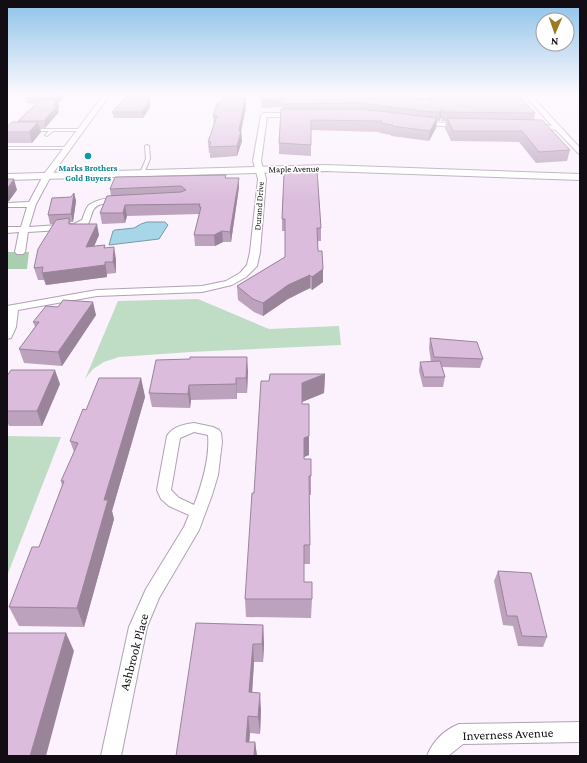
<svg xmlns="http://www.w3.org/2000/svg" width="587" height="763" font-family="'Crimson Pro',serif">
<rect width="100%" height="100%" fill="#fbf2fd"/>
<path fill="#bfdcc4" d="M 198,299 L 269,329 L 339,326 L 341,345 L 191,352 L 119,357 L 104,362 L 93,369 L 85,379 L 118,301 Z
M 7,436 L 61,437 L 7,576 Z"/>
<path fill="#aaceb0" d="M 7,252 L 29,252 L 27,269 L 7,269 Z"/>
<path fill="#a6d6e8" stroke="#7a9aa8" d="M 147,222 L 165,222 L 168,225 L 159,239 L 109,245 L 113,231 L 115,230 L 134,228 L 141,224 Z"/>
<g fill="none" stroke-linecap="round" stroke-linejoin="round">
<g stroke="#b0a2b4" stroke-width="2">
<path id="service" d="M 32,129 L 80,129 L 82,130 L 80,131 L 53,131 L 47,136 L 45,135 L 49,131 L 32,131 Z
M 147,145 L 149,146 L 150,159 L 144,173 L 142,174 L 140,173 L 146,159 L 145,146 Z
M 7,147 L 67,147 L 69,148 L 67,149 L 7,149 Z"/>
</g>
<g stroke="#b0a2b4" stroke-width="2">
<path id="minor" d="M 105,93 L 111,93 L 51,176 L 36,204 L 29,227 L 74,224 L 82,220 C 84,215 85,210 88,206 C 95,199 117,195 124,201 C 116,207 101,199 94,209 C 91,213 91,219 88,224 L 76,229 L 28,232 L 25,252 L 23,254 L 17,254 L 15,252 L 19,232 L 7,233 L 7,227 L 21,227 L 27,207 L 7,207 L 7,203 L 29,202 L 44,174 Z
M 523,93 L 529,93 L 580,148 L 580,154 L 578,153 L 556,130 L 530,126 L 529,125 L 532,123 L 552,126 Z
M 264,113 L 297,113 L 300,115 L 297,117 L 267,117 L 261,161 L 266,179 L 260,252 L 257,266 L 246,277 L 232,285 L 202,292 L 97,296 L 18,310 L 16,327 L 11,338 L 7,339 L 7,306 L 97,290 L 202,286 L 226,281 L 240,273 L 247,265 L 250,252 L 258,179 L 253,161 L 261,115 Z
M 420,122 L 462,123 L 465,125 L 462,127 L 418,125 L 417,124 Z
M 194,423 L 213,427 L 219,430 L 221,433 L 222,442 L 218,475 L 212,495 L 199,530 L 159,598 L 147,627 L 121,756 L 101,756 L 129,627 L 146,589 L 184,527 L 189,515 L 169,506 L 161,499 L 157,490 L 167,436 C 172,427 184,424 194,423 ZM 194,432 L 208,435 C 210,458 202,484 194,505 L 179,498 L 171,490 L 180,438 Z
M 580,722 L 580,742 L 463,744 L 448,756 L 427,756 C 433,741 444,730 459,724 Z"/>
</g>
<g stroke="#b0a2b4" stroke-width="2">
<path id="secondary" d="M 325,165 L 580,174 L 580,180 L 325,171 L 7,180 L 7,174 Z"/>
</g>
<use href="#service" fill="#fff" fill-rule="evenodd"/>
<use href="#minor" fill="#fff" fill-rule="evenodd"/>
<use href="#secondary" fill="#fff" fill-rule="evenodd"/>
</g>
<path fill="#bca2bd" d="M 32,93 L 68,93 L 58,103 L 59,107 L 58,108 L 59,112 L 45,128 L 40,128 L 41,132 L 32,143 L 7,143 L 7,127 L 18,122 L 18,121 L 36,104 L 27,103 L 26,98 Z
M 425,93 L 517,93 L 535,113 L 534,119 L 570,150 L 567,161 L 536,163 L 519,142 L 451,141 L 445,128 L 446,121 L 442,121 L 441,118 L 439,121 L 437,121 L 436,128 L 429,141 L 391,136 L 391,135 L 379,133 L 380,132 L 311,130 L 311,156 L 279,154 L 279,143 L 282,107 L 262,108 L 261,100 L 403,96 L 427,99 Z
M 147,94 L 148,98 L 149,98 L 150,107 L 143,118 L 114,118 L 112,112 Z
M 246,107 L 241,131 L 242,141 L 237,156 L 210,158 L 210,153 L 209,153 L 208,142 L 214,126 L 213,116 Z
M 284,173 L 321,228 L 321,241 L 318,241 L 318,251 L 323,269 L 323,282 L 312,290 L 310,288 L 288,299 L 263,316 L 254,312 L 238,300 L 237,286 L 285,257 L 285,231 L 282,231 L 282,219 Z
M 226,178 L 239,187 L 231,242 L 223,242 L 215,246 L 195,246 L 194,235 L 199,214 L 127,216 L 125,223 L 102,224 L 100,213 L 111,196 L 110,189 Z
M 74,193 L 76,201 L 73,222 L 70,222 L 71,224 L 99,235 L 94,246 L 105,248 L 116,259 L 116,273 L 107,274 L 107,277 L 46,285 L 44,280 L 38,280 L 34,268 L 53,224 L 50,224 L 48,215 L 71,197 Z
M 58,307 L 96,315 L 62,366 L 24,363 L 19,349 L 35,327 L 33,322 Z
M 430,338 L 483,359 L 480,368 L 442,367 L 445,377 L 443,387 L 423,387 L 419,371 L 420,362 L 431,362 L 429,348 Z
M 248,371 L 247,393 L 237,393 L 237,399 L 191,400 L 190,408 L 152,407 L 149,393 Z
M 325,374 L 324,393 L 302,402 L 309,436 L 309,455 L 304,457 L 304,459 L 311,476 L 311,495 L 309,495 L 310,545 L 310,564 L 304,564 L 304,582 L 312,599 L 311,618 L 246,617 L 245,599 L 269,381 Z
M 7,376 L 60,384 L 42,426 L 9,426 L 7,421 Z
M 141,378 L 145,397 L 112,511 L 114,519 L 84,627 L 19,626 L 9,607 L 39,547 L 62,486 L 61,481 L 74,452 L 70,441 L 86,410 Z
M 498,571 L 547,637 L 543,647 L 518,646 L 513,626 L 503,625 L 494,581 Z
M 263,625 L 264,644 L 263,662 L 254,662 L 252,692 L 261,710 L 260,734 L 250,733 L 249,742 L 255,742 L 257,756 L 176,756 Z"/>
<path fill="#99849a" d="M 61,93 L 68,93 L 58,103 L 59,107 L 58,108 L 59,112 L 45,128 L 44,121 L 54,104 L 57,101 L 56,98 Z
M 149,98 L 150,107 L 143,118 L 142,112 Z
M 245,98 L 246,107 L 241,131 L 242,141 L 237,156 L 237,146 L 239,131 Z
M 442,109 L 441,118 L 439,121 L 440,112 Z
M 437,118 L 436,128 L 429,141 L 430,131 Z
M 38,122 L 41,132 L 32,143 L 29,132 Z
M 239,178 L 239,187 L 231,242 L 230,232 Z
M 14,179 L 17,190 L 9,201 L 7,202 L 7,189 Z
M 74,193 L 76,201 L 73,222 L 71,214 Z
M 125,205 L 127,216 L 125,223 L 123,213 Z
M 97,224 L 99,235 L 89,258 L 86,247 Z
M 222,231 L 223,242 L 215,246 L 214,235 Z
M 114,247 L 116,259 L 116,273 L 113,262 Z
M 105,262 L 107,274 L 107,277 L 46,285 L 42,273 Z
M 323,269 L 323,282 L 312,290 L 312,277 Z
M 310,275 L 310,288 L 288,299 L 263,316 L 263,303 L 288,285 Z
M 93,302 L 96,315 L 62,366 L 58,352 Z
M 247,357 L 248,371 L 247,393 L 246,378 Z
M 55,370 L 60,384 L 42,426 L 37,411 Z
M 325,374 L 324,393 L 302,402 L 302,383 Z
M 141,378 L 145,397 L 112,511 L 114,519 L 84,627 L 77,608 L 104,500 Z
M 236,378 L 237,393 L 237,399 L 236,384 Z
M 189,385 L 191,400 L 190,408 L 188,394 Z
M 309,436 L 309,455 L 304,457 L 304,438 Z
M 263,625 L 264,644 L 263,662 L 262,644 Z
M 66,633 L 74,651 L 46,756 L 30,756 Z
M 253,644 L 254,662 L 251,710 L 249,692 Z
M 260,693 L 261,710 L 260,734 L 258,717 Z
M 248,716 L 250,733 L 248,756 L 246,742 Z
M 255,742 L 257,756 L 254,756 Z"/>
<path fill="#dbbcdc" stroke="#99849a" d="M 32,93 L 61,93 L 56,98 L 26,98 Z
M 263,93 L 402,93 L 403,96 L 432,100 L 430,93 L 517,93 L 535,113 L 443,112 L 442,109 L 440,112 L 431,112 L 362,103 L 282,104 L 283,99 L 261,100 Z
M 129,94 L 147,94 L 145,98 L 149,98 L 148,101 L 149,101 L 142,112 L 112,112 Z
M 229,96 L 245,98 L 239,131 L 241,131 L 237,146 L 209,147 L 211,142 L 208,142 L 217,116 L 213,116 L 217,104 Z
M 40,100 L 57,100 L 54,104 L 56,104 L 54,106 L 57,106 L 44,121 L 18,121 Z
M 281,109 L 362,109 L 437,118 L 430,131 L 392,126 L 393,125 L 380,123 L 382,121 L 311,120 L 311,145 L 279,143 Z
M 447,118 L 542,120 L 570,150 L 539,152 L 522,131 L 453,131 Z
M 12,122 L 38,122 L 29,132 L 7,132 L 7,127 Z
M 317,170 L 321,228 L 317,228 L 318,251 L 322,251 L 323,269 L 312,277 L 310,275 L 288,285 L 263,303 L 253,299 L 237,286 L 285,257 L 285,219 L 282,219 L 284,173 L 297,173 L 297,171 Z
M 226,175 L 225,178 L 239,178 L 230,232 L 222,231 L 214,235 L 194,235 L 201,207 L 199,207 L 200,204 L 125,205 L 123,213 L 100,213 L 107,196 L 181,192 L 186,190 L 181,186 L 110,189 L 115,177 Z
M 7,179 L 14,179 L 7,189 Z
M 74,193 L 71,214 L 48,215 L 52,198 L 71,197 Z
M 69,218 L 69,224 L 97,224 L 86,247 L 105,245 L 104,248 L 114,247 L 113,262 L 105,262 L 105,265 L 42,273 L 43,267 L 34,268 L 38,249 L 56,220 Z
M 63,300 L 93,302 L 58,352 L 19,349 L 39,322 L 33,322 L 46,306 L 58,307 Z
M 430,338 L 477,342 L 483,359 L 434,357 Z
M 190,357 L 247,357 L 246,378 L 236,378 L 236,384 L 189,385 L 188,394 L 149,393 L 156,360 L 190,359 Z
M 440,361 L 445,377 L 424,377 L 420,362 Z
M 11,370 L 55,370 L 37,411 L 7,411 L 7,376 Z
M 270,374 L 325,374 L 302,383 L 302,404 L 309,404 L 309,436 L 304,438 L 304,459 L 311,459 L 311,476 L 309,476 L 310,545 L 304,545 L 304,582 L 312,582 L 312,599 L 245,599 L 252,493 L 254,493 L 261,381 L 269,381 Z
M 99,378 L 141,378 L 104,500 L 108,500 L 77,608 L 9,607 L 32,547 L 39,547 L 64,481 L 61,481 L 78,443 L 70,441 L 83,409 L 86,410 Z
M 498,571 L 531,573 L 547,637 L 522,636 L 517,616 L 507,616 Z
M 196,623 L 263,625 L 262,644 L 253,644 L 249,692 L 260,693 L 258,717 L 248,716 L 246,742 L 255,742 L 254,756 L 176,756 Z
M 7,633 L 66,633 L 30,756 L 7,756 Z"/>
<linearGradient id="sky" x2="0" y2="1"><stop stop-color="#8dc2e8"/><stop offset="0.47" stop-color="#fdf9fe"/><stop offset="1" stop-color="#fdf9fe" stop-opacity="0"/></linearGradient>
<rect width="587" height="200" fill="url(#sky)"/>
<circle fill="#0f9aa8" stroke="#fff" stroke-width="1.5" cx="88" cy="156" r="4"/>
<g text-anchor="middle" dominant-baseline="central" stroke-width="3.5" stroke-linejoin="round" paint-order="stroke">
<g font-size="9" font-weight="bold" fill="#0d838f" stroke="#fff">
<text x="88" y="168">Marks Brothers<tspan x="88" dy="10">Gold Buyers</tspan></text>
</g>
<g font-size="9" fill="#120d14" stroke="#fff">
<text transform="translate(294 169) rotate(-1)">Maple Avenue</text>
<text transform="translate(259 206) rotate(-86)">Durand Drive</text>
</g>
<g font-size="13" fill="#120d14" stroke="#fff">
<text transform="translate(134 652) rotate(-75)">Ashbrook Place</text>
<text transform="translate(508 734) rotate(-2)">Inverness Avenue</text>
</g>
</g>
<rect width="587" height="763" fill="none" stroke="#120d14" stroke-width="16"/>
<g transform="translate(555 32) rotate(182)"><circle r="19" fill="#ffffff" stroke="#a09ea1"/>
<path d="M0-3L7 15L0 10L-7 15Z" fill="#9b7b25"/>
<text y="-6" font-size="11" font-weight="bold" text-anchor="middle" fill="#120d14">N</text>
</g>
</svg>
